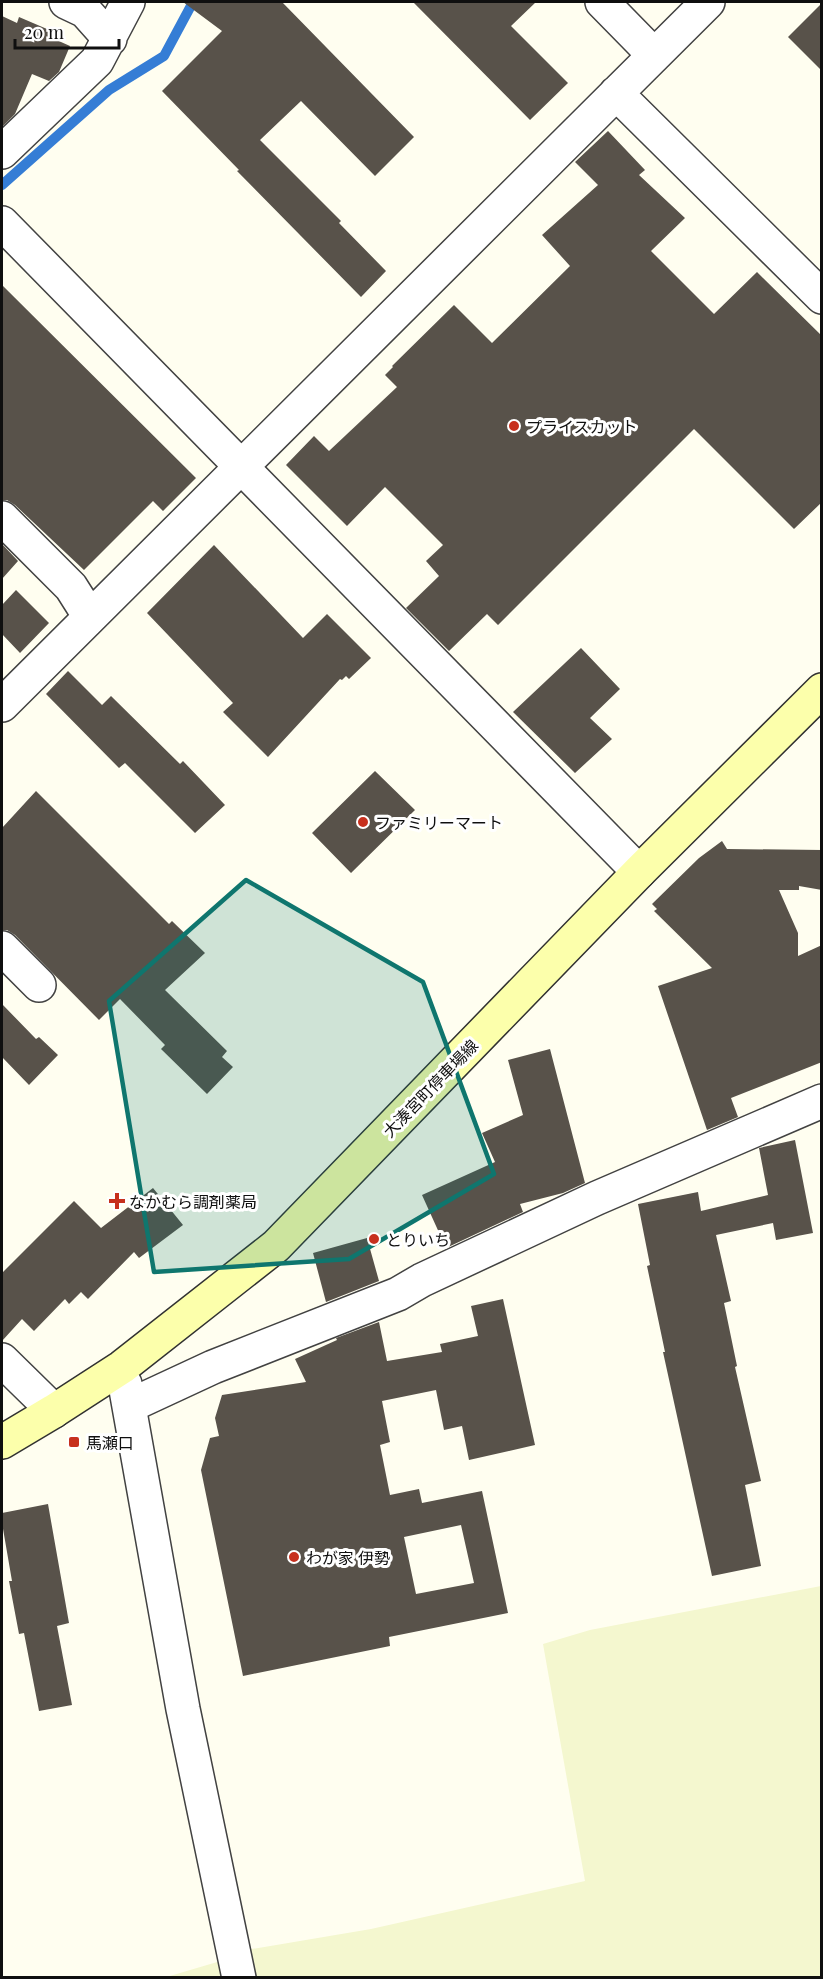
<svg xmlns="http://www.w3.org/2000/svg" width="823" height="1979" font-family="'Playfair Display','Noto Sans JP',serif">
<rect width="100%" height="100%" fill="#fffef0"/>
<path fill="#f4f7cf" d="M 821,1586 L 821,1977 L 252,1978 L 246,1950 L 371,1929 L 585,1881 L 543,1644 L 590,1630 Z
M 224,1960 L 227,1978 L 163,1978 Z"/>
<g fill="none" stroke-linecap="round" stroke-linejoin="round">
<path stroke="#357dd5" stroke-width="10" d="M 2,185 L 109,90 L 164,56 L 193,2"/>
</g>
<path fill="#58524a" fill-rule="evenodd" d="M 183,2 L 282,2 L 414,137 L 375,176 L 301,101 L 260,140 L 341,221 L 339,223 L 386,271 L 361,297 L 237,171 L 239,170 L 162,91 L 222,31 Z
M 413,2 L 536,2 L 511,26 L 568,83 L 530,120 Z
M 822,3 L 822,71 L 788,37 Z
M 2,16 L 17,23 L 19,17 L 54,32 L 52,38 L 70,46 L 59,72 L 49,81 L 32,74 L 15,114 L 2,127 Z
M 608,131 L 645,170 L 639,175 L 685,218 L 651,251 L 714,314 L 757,272 L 822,336 L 822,502 L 794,529 L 694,429 L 498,625 L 487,614 L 449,651 L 406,608 L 439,576 L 426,561 L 443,545 L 385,487 L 347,526 L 286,465 L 314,436 L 329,451 L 397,387 L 385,375 L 393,367 L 392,366 L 454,305 L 492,343 L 570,266 L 542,235 L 598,185 L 575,162 Z
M 2,285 L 196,478 L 163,511 L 153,501 L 84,570 L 15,505 L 7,500 L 2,500 Z
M 2,544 L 18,561 L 2,579 Z
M 214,545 L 303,638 L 327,614 L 371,658 L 349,679 L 346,676 L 342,680 L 340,679 L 268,757 L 223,712 L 233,703 L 147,613 Z
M 16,590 L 49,623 L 20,653 L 2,634 L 2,605 Z
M 581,648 L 620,689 L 590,718 L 612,739 L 575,773 L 513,712 Z
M 68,671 L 102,705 L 111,696 L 180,764 L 183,761 L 225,805 L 195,833 L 125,763 L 119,768 L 46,694 Z
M 375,771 L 415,810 L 351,873 L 312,833 Z
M 36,791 L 169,924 L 172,921 L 205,953 L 165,990 L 227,1051 L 222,1057 L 233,1067 L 207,1094 L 161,1049 L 165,1045 L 120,999 L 99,1020 L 15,935 L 7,930 L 2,930 L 2,828 Z
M 722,841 L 727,849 L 822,850 L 822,890 L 799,886 L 799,890 L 779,890 L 798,933 L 798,956 L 822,945 L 822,1062 L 731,1098 L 738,1117 L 707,1130 L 658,986 L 712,968 L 654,911 L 657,909 L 652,904 L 699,858 Z
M 2,1004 L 36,1039 L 39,1037 L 58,1055 L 29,1085 L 2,1057 Z
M 550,1049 L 585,1183 L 563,1193 L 520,1204 L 523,1212 L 446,1248 L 422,1195 L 495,1162 L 482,1133 L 523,1115 L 508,1060 Z
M 795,1140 L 813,1233 L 776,1240 L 773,1223 L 716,1235 L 731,1301 L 724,1303 L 737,1366 L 735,1367 L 761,1481 L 745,1485 L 761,1566 L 712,1576 L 663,1352 L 665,1352 L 647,1266 L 650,1265 L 638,1204 L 698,1192 L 701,1211 L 768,1195 L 759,1148 Z
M 153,1188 L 183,1225 L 139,1258 L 134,1252 L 88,1299 L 81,1292 L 69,1304 L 65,1299 L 34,1331 L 22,1319 L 2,1341 L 2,1273 L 74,1201 L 101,1228 Z
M 367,1238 L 379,1281 L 326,1302 L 313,1253 Z
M 503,1299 L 535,1445 L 469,1460 L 462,1426 L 444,1430 L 436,1390 L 382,1401 L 390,1442 L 380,1445 L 390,1495 L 419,1489 L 422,1503 L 482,1491 L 508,1613 L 389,1637 L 390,1646 L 243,1676 L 201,1470 L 210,1438 L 219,1436 L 215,1418 L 222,1395 L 306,1382 L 295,1359 L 337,1340 L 336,1338 L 379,1322 L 387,1361 L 442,1352 L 440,1344 L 478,1336 L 471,1306 ZM 461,1525 L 474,1583 L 416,1594 L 404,1537 Z
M 48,1504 L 69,1623 L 57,1626 L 72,1705 L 39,1711 L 24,1633 L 19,1634 L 9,1581 L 12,1581 L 2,1523 L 2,1513 Z"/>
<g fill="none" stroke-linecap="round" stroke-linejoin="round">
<g stroke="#424242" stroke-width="36">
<path id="street" d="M 66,2 L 85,11 L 110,39
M 602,2 L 654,55
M 616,93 L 822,297
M 2,152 L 97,61 L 128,2
M 2,223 L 639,872
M 2,518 L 71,587 L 90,617
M 2,705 L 708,2
M 2,948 L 39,985
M 2,1360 L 54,1411
M 125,1384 L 183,1709 L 239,1978
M 129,1406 L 213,1367 L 398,1294 L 422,1280 L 597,1198 L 822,1101"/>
</g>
<g stroke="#313131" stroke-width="36">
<path id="secondary" d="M 2,1442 L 54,1411 L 122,1367 L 276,1246 L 639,872 L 822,690"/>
</g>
<use href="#street" stroke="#fff" stroke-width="33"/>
<use href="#secondary" stroke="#fcffab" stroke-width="33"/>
</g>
<path fill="#0f766e" fill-opacity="0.2" stroke="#0f766e" stroke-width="4.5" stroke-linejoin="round" d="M 246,880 L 423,982 L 494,1174 L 349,1259 L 154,1272 L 109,1001 Z"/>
<g fill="#c7301e" stroke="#fff" stroke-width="2">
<circle cx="514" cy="426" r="6"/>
<circle cx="363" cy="822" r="6"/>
<path d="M114 1192h6v6h6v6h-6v6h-6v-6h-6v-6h6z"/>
<circle cx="374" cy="1239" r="6"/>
<rect x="68" y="1436" width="12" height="12" rx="3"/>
<circle cx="294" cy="1557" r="6"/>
</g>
<g text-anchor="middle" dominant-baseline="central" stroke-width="6" stroke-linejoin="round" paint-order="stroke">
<g font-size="16" fill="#0f0f0f" stroke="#fff" text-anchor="start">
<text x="526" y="426">プライスカット</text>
<text x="375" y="822">ファミリーマート</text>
<text x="129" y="1201">なかむら調剤薬局</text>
<text x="386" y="1239">とりいち</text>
<text x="86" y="1442">馬瀬口</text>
<text x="306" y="1557">わが家 伊勢</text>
</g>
<g font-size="16" fill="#0f0f0f" stroke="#fff">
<text transform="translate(430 1088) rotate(-46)">大湊宮町停車場線</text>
</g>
</g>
<rect width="823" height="1979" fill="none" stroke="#0f0f0f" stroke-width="6"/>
<path d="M15 39v9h104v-9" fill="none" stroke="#0f0f0f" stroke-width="3"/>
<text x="24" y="39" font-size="18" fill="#0f0f0f" stroke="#ffffff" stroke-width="4.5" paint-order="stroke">20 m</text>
</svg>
